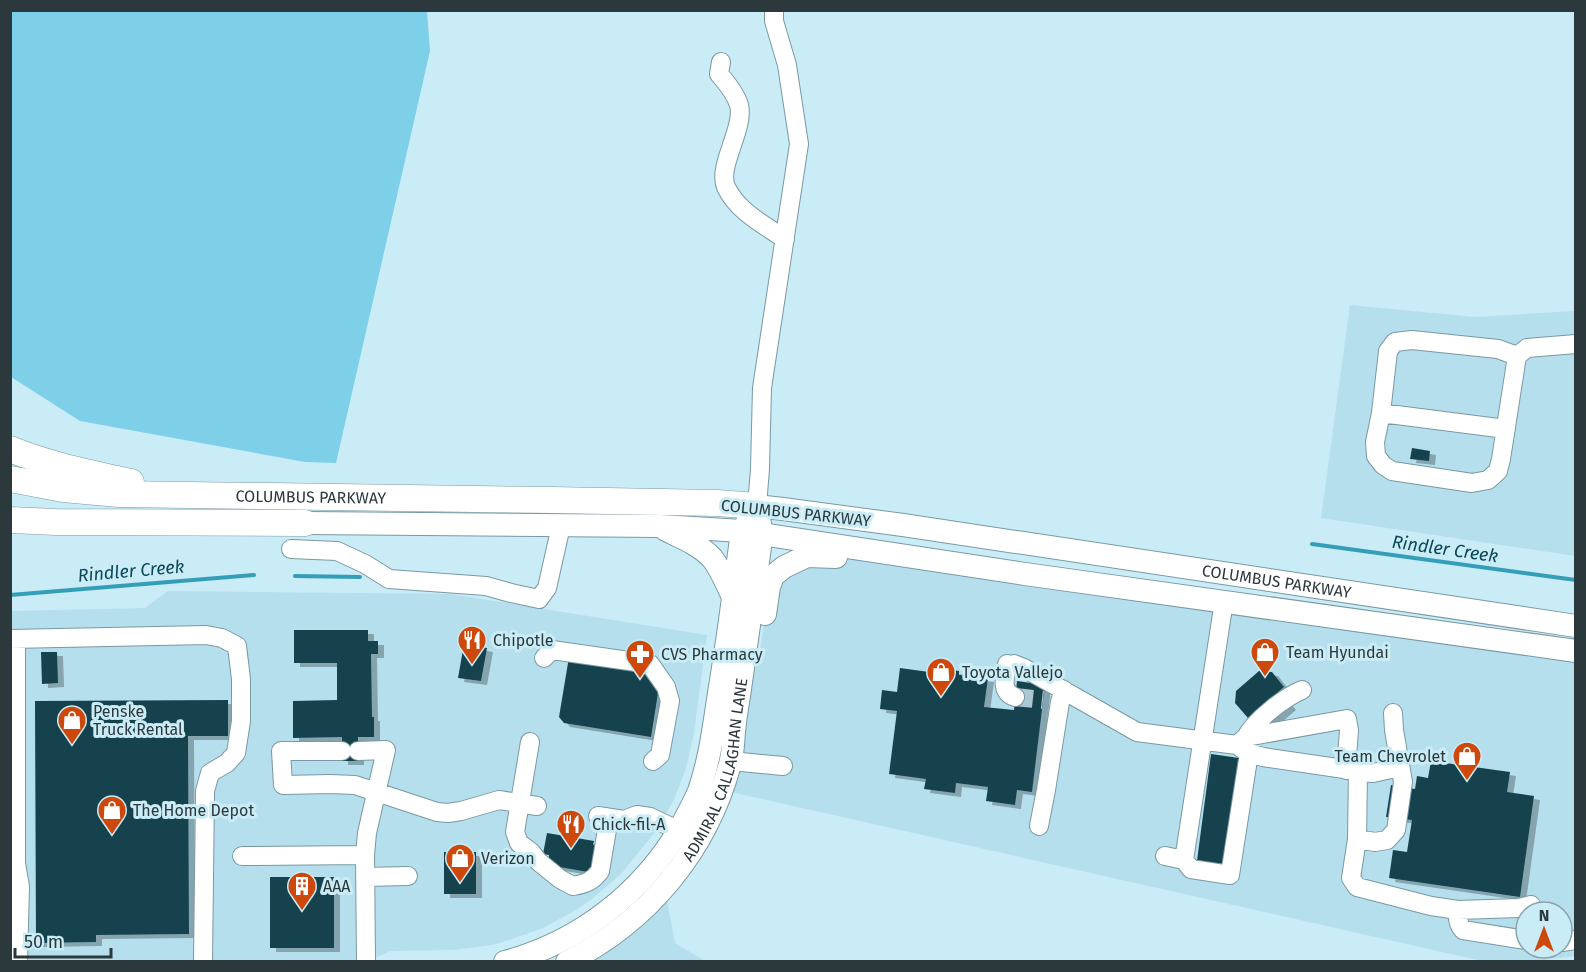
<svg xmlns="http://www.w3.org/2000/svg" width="1586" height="972" font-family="'Fira Sans',sans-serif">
<defs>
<filter id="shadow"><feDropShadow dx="6" dy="4" stdDeviation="0" flood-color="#0004"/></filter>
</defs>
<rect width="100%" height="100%" fill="#caecf7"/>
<path fill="#b5dfed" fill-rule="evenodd" d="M 1350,305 L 1475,317 L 1575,311 L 1575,556 L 1321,518 Z
M 844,557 L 1463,636 L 1575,663 L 1575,956 L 1537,961 L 1482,961 L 722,790 L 760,651 L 769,587 L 774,575 ZM 1526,912 L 1562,912 L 1562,948 L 1526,948 Z
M 168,591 L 451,594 L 707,635 L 694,733 L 686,768 L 674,800 L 655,832 L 621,874 L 592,899 L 576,910 L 543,928 L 509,940 L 492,945 L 454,950 L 390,951 L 369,961 L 11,962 L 11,611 L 145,608 Z
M 667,900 L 675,943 L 705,961 L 590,962 Z"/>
<path fill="#7ed0e9" d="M 10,11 L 427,11 L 430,51 L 336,463 L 305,462 L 80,421 L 11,377 Z"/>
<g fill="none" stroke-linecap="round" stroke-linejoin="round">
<path stroke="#349eb9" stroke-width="4" d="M 1312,544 L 1576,580
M 295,576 L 360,577
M 10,595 L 254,575"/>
</g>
<path fill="#17424e" filter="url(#shadow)" d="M 1412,448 L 1430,451 L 1429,461 L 1410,459 Z
M 294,630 L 368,630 L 368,641 L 378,641 L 378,654 L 371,654 L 372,717 L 374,717 L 374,737 L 358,737 L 358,761 L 342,761 L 342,737 L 293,738 L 293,701 L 337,700 L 337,663 L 294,663 Z
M 464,644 L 487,648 L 481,681 L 458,678 Z
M 41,652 L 57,652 L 58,683 L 42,684 Z
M 569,657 L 641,669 L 658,693 L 651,737 L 564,723 L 559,717 Z
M 930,667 L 959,671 L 959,675 L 988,678 L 984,707 L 1014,710 L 1017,681 L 1045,685 L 1032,792 L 1017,790 L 1015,805 L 986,801 L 988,787 L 956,783 L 955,793 L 924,789 L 926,779 L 889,774 L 897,711 L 880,709 L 882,690 L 897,692 L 900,668 L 929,672 Z
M 1259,671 L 1272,672 L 1284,687 L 1278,692 L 1290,706 L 1270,723 L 1259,709 L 1248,718 L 1235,703 L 1236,691 Z
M 228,700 L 228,736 L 188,736 L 189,934 L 96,935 L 96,942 L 36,943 L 35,701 Z
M 1211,754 L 1239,758 L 1225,864 L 1197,861 Z
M 1431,761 L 1510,772 L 1507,792 L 1534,796 L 1520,897 L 1389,878 L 1393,850 L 1407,852 L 1412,820 L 1386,817 L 1391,785 L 1415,789 L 1417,776 L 1428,778 Z
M 547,833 L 594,841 L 593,845 L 600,846 L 596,869 L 589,868 L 588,872 L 548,865 L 549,855 L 543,854 Z
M 444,852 L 476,852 L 476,894 L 444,894 Z
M 270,877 L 334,877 L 334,948 L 270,948 Z"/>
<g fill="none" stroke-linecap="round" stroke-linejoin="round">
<path stroke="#aac8d2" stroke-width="18" stroke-dasharray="18 9" stroke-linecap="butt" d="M 1015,697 L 1043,700"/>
<g stroke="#7999a3" stroke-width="20">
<path id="minor" d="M 721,62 L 719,74 C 726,82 736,95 739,105 C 745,128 717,166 726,187 C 737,211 764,225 785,239
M 1517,356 L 1498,349 L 1412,340 L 1395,342 L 1388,351 L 1381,413 L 1375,442 L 1376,456 L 1383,465 L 1392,471 L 1472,483 L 1488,480 L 1498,471 L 1501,459 L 1517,356 L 1527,348 L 1576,344
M 1381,413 L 1506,429
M 757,506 L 760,469 L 762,388 L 799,144 L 787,65 L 774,21 L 774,10
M 291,549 L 337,551 L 365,564 L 389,579 L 486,586 L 511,593 L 539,599 L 547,588 L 561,526
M 10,639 L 206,635 L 222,638 L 237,646 L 241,679 L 241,721 L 236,753 L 227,763 L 210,773 L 205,791 L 203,962
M 16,640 L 16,863 L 20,887 L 18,962
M 544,658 L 552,650 L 650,664 L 666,687 L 670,701 L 660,755 L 653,761
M 1007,664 C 1005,677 1000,692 1015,697
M 1014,664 L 1024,668 L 1137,732 L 1237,745 L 1246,737 L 1347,719 L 1349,730 L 1346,770
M 1246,737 C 1254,721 1285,697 1302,690
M 530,742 L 515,832 L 519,843 L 531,852 L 539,862 L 560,879 L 573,886 C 585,884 593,881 600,871 L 609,818
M 1241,748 L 1249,753 L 1263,757 L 1358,771 L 1373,773 L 1400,767
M 342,751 L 281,751 L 283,785 L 330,784 L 355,785 L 437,812 L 448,813 L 461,811 L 499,800 L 537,806
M 358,751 L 386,750 L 367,833 L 365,855 L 366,962
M 731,761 L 783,766
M 1358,771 L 1357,839 L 1351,878 L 1357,887 L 1431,906 L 1458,910 L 1519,908 L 1531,905
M 598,816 L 624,820 L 637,815 L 650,817 L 684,833 L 685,840
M 1039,826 L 1046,790 L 1060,702 L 1064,690
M 1357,839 L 1375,842 L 1387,840 L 1396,830 L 1403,782 L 1394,730 L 1393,713
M 242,856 L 365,855
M 1165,856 L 1184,860 L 1191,869 L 1230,875 L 1249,753
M 1184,860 L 1224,601
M 365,877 L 408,876
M 1458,910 C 1458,918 1457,923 1463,930 L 1526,940
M 1562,942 L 1576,940"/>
</g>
<g stroke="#7999a3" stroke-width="24">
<g id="major">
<path id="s1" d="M 757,506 L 783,509 L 903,525 L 1576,626"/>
<path d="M 305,523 L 660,526 L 742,531 L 1025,574 L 1576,651"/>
<path d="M 666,530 C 682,538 700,545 712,558 C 721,569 727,585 733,597"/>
<path d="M 765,614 L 769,587 L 773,576 L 784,567 L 807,556 L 836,557"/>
<path d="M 505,962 C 580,942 642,893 681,827 C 687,815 694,803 699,791 C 710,759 714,726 719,693 C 728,639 735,585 742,531 L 750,518"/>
<path id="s2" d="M 567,962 C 648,922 707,850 730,764 C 733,753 733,743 734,732 C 735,720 737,708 739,696 C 747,642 754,587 762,533 L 759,519"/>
</g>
</g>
<g stroke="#7999a3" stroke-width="27">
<g id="highway">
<path d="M 10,449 C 49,465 90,473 131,482"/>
<path id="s3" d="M 10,479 L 63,489 L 119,494 L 551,500 L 717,503 L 757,506"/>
<path d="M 10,520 L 56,522 L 305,523"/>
</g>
</g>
<use href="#minor" stroke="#fff" stroke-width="18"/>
<use href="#major" stroke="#fff" stroke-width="22"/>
<use href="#highway" stroke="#fff" stroke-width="26"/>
</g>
<defs>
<g id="restaurant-pin" transform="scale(1.5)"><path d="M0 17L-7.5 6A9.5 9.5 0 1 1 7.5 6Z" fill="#ce480b" stroke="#caecf7"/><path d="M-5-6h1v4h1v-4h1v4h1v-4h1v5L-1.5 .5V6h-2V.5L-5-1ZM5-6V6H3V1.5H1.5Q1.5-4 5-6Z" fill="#fff"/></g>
<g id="shop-pin" transform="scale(1.5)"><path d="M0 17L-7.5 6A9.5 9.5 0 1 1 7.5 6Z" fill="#ce480b" stroke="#caecf7"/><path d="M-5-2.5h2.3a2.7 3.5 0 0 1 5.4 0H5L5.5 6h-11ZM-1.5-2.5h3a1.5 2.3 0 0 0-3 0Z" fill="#fff"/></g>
<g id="pharmacy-pin" transform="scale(1.5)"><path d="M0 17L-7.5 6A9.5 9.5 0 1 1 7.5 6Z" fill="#ce480b" stroke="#caecf7"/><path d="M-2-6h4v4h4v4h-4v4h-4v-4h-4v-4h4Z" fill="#fff"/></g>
<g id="building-pin" transform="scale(1.5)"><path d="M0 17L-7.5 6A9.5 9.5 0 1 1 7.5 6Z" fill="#ce480b" stroke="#caecf7"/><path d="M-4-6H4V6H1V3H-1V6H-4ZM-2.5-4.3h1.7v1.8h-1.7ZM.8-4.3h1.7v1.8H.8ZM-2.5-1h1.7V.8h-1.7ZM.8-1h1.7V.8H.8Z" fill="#fff"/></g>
</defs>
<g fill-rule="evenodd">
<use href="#restaurant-pin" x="472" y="640"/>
<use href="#shop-pin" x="1265" y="652"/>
<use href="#pharmacy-pin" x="640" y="654"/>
<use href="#shop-pin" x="941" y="672"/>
<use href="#shop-pin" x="72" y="720"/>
<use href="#shop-pin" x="1467" y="756"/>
<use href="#shop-pin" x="112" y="810"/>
<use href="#restaurant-pin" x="571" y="824"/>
<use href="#shop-pin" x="460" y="858"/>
<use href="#building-pin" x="302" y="886"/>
</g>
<g text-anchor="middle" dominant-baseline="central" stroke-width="6" stroke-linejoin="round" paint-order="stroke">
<g font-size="16" fill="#2b383c" stroke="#caecf7">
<text stroke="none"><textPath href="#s3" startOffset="302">COLUMBUS PARKWAY</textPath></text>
<text transform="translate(796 513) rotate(6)">COLUMBUS PARKWAY</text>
<text stroke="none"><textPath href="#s1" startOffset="525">COLUMBUS PARKWAY</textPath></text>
<text stroke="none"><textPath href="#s2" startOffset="255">ADMIRAL CALLAGHAN LANE</textPath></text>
</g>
<g font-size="16" fill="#2b383c" stroke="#caecf7" text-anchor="start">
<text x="493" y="640">Chipotle</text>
<text x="1286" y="652">Team Hyundai</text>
<text x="661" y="654">CVS Pharmacy</text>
<text x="962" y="672">Toyota Vallejo</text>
<text x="93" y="711">Penske<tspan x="93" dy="18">Truck Rental</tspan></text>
<text x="1446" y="756" text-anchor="end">Team Chevrolet</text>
<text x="133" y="810">The Home Depot</text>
<text x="592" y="824">Chick-fil-A</text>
<text x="481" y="858">Verizon</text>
<text x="323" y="886">AAA</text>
</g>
<g font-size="18" font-style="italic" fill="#0a4857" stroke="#caecf7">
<text transform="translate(1445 549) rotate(8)">Rindler Creek</text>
<text transform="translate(131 571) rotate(-5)">Rindler Creek</text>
</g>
</g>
<rect width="1586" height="972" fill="none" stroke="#2b383c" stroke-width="24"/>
<g transform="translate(1544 930)"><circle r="28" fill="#caecf7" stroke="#8aa4ac" stroke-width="1.5"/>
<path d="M0-4.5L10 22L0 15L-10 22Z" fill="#ce480b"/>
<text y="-9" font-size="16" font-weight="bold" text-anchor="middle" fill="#2b383c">N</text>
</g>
<path d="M15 948v9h96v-9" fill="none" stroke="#2b383c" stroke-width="3"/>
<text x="24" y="948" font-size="18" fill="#2b383c" stroke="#caecf7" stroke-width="4.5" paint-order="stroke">50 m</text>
</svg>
